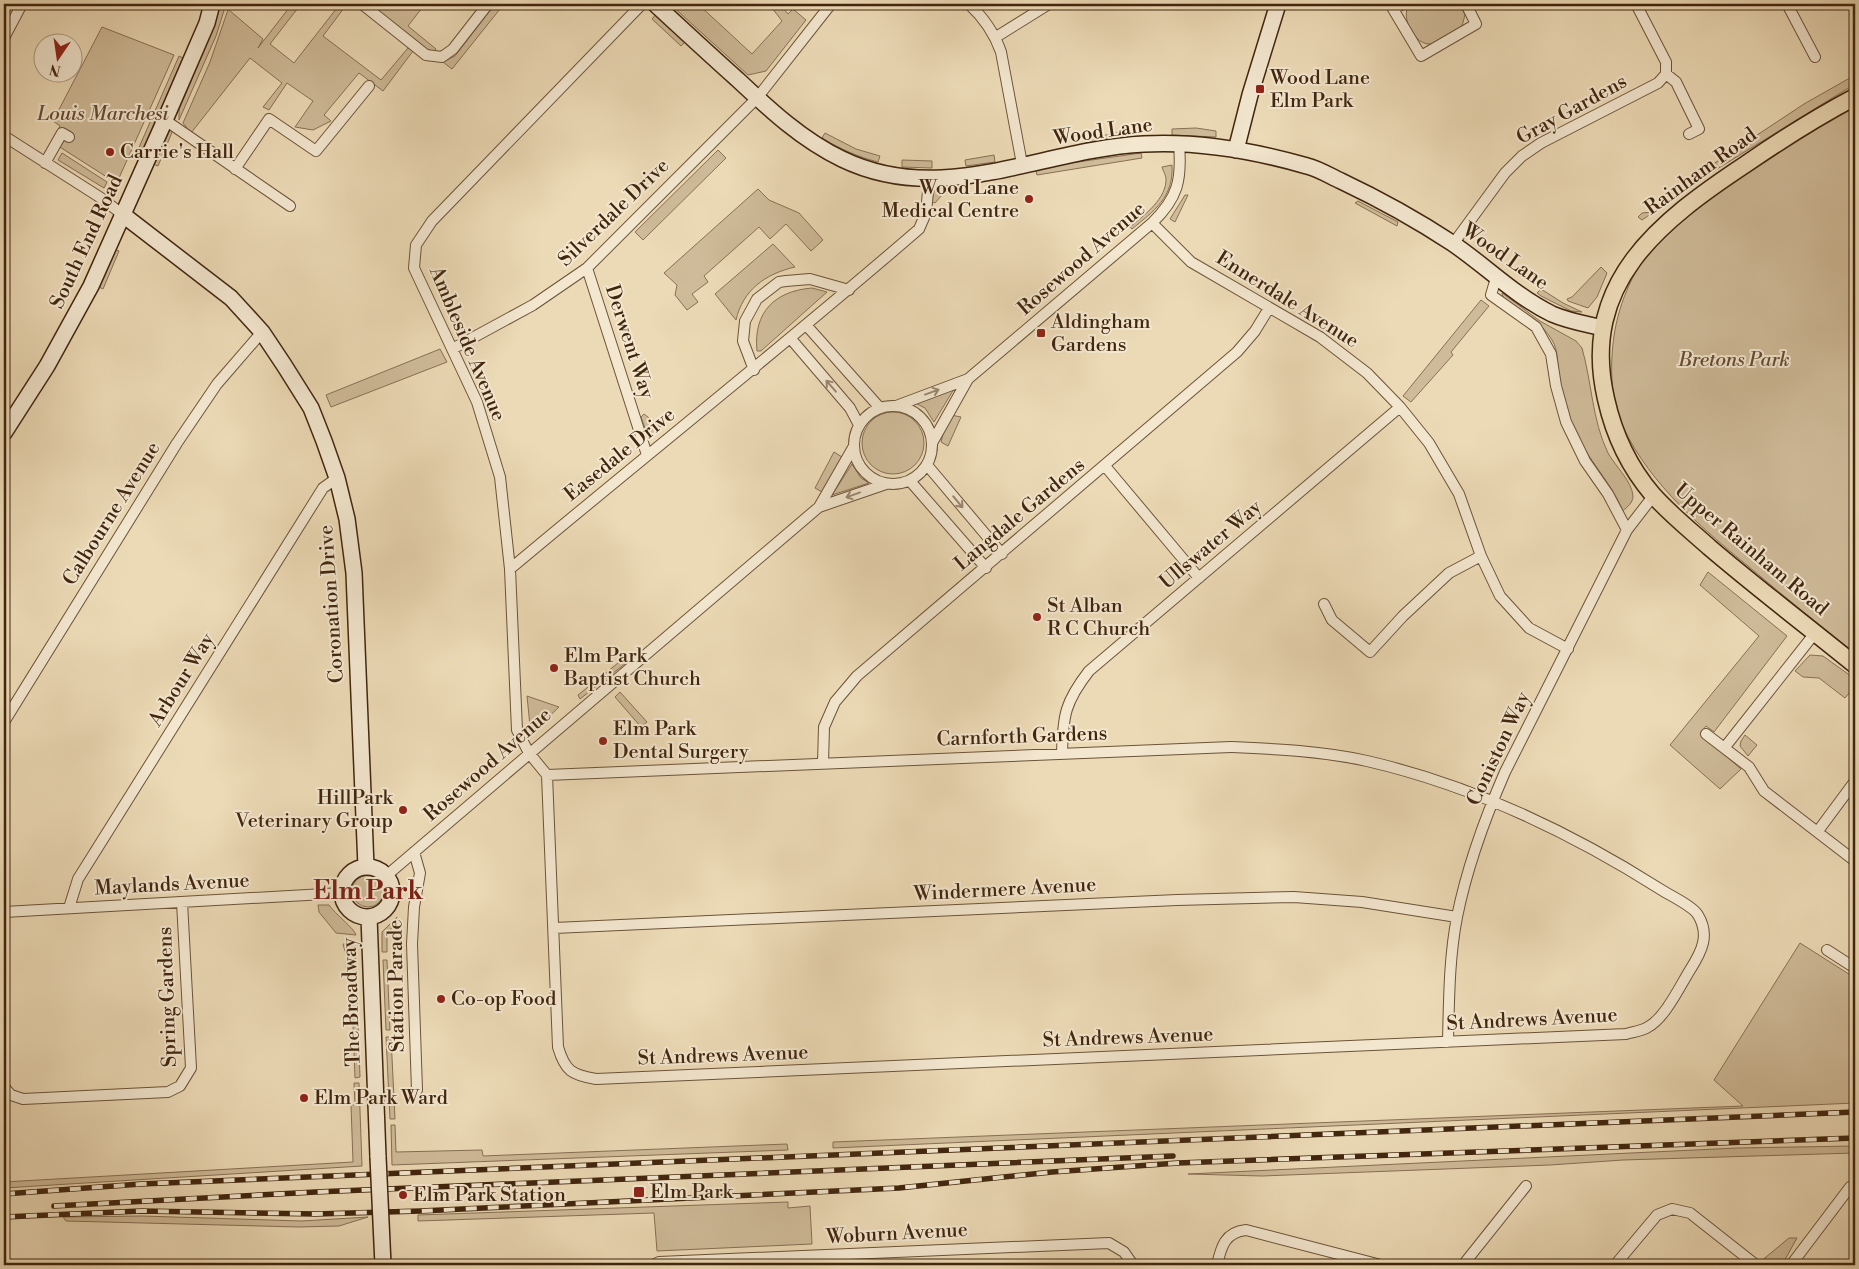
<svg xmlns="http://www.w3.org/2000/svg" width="1859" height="1269" font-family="'Libre Bodoni',serif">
<rect width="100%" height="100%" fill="#ecdab6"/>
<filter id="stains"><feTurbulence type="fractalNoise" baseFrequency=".004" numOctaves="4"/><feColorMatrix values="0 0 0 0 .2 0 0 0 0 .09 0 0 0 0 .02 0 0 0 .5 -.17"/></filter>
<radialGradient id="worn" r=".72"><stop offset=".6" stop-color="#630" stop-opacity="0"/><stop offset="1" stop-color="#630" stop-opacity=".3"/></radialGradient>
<path fill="#cfbb99" stroke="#887054" d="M 220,4 L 226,4 L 216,36 L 179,120 L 179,109 L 209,39 Z
M 230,4 L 234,4 L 229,10 L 263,39 L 258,48 L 292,4 L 301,4 L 270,44 L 294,63 L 340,4 L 347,4 L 323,36 L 381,80 L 408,48 L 413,51 L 383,91 L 359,73 L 324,115 L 331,121 L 313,130 L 295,127 L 313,101 L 287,83 L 269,110 L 263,107 L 282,83 L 250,58 L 191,133 L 183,123 L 210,62 Z
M 369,4 L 425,4 L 408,26 L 436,49 L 432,54 Z
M 495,4 L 504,4 L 452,69 L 443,62 L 455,56 Z
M 670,4 L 698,4 L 752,54 L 782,21 L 769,4 L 780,4 L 788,14 L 793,9 L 806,20 L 766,71 L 748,75 Z
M 1409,4 L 1460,4 L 1465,15 L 1462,26 C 1455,33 1438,45 1428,44 C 1412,42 1401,16 1409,4 Z
M 656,14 L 685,42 L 681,46 L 652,19 Z
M 102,27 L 174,55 L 119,178 L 113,181 L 52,142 L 60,126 L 53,121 Z
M 179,56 L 185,59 L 142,155 L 137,152 Z
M 1855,75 L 1855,84 L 1709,174 L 1642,220 L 1638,217 L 1642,213 L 1652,212 L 1665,197 L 1686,182 L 1804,104 Z
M 1855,104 L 1855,653 C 1821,626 1787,599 1754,571 C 1704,530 1651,486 1623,427 C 1610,400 1610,364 1614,336 C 1619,302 1635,264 1660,240 C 1716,183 1788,146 1855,104 Z
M 1196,128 L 1216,131 L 1216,137 L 1172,135 L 1172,129 Z
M 173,130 L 158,166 L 153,164 L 168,131 Z
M 1122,132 L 1121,138 L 1087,145 L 1086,139 Z
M 825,133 L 856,149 L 880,156 L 878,162 C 858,157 840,149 822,138 Z
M 718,150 L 726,158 L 643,240 L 635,232 Z
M 62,153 L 107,182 L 104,188 L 58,160 Z
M 1141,153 L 1142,158 L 1037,175 L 1035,168 Z
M 994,155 L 995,162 L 966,166 L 965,160 Z
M 902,160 L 932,161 L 932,168 L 902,167 Z
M 1172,165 C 1174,197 1154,211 1132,229 L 1130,227 C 1144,215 1167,199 1166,178 C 1165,173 1163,171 1162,167 Z
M 943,184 L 949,184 L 951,191 L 942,195 L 935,203 L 932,202 C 933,192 935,187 943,184 Z
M 758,189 L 769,200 L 799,213 L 823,240 L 811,251 L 786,224 L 770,239 L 759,227 L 704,276 L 708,282 L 692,294 L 698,302 L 687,310 L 675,295 L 677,285 L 664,273 Z
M 1185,195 L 1188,195 L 1175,222 L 1170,219 Z
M 1358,201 L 1398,222 L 1397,226 L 1355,203 Z
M 773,244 L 795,267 C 765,274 743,290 736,320 L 715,294 Z
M 114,249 L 119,251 L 103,289 L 97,286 Z
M 1601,267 L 1607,273 L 1597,297 L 1588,308 L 1568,301 L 1567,299 L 1572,297 Z
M 812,288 L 827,292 L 761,351 L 757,351 C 753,312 775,291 812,288 Z
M 1541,289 L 1563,303 L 1582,312 L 1571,311 L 1541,296 L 1537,293 Z
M 1502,293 L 1540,321 L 1576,341 L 1582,348 C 1592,383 1592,420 1608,453 C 1615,466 1632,481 1633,496 C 1633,503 1627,507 1623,511 C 1611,482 1587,459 1574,429 C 1567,413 1562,395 1559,378 C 1557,365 1559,351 1552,340 C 1542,322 1519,310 1503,298 Z
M 1481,300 L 1489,306 L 1451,352 L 1453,355 L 1411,402 L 1403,396 Z
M 440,349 L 447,362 L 331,407 L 326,395 Z
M 954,389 L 934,422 L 925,408 L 915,403 Z
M862 443a31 31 0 1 1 62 0a31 31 0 1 1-62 0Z
M 644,414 L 661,427 L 650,437 L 647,434 L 641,417 Z
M 951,415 L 961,417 L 948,446 L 941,442 L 945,427 Z
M 834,452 L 842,457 L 822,492 L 815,488 Z
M 852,464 L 861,478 L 869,483 L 832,495 Z
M 1708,572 L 1787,636 L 1714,732 L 1706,726 L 1700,734 L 1741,769 L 1720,789 L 1670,745 L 1759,636 L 1700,585 Z
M 1810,655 L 1823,656 L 1855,679 L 1855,686 L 1845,698 L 1819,678 L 1803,677 L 1795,671 Z
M 623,659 L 626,663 L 580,699 L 578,695 Z
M 620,692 L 647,722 L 641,727 L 615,697 Z
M 527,696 L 559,707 L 540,725 L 533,728 L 530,726 Z
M 1745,735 L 1757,745 L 1748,756 L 1740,746 L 1741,741 Z
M352 891a16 16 0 1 1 32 0a16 16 0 1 1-32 0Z
M 318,905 L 329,905 C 335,914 354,928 356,935 L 336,933 L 319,912 Z
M 397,917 L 387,937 L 387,952 L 382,952 L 382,932 Z
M 1800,943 L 1855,978 L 1855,1103 L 833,1148 L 833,1142 L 1743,1106 L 1714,1080 Z
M 343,944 L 355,945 L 360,1077 L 355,1078 L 351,970 L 346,969 L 346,955 Z
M 383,960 L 387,960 L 390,1030 L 386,1030 Z
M 386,1037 L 391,1037 L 395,1119 L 390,1119 Z
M 354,1083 L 359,1083 L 362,1166 L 4,1188 L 4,1182 L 353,1162 L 351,1105 L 355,1105 Z
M 391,1125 L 395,1125 L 396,1152 L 482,1150 L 483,1156 L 787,1144 L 788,1150 L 392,1165 Z
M 1855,1146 L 1855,1153 L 1623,1160 L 1550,1165 L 1262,1176 L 1188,1174 L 1737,1148 Z
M 788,1202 L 788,1208 L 810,1206 L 812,1244 L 657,1251 L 654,1213 L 418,1221 L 418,1215 Z
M 142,1216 L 302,1221 L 368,1217 L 339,1226 L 299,1227 L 66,1221 L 63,1217 Z
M 1789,1238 L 1797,1238 L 1782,1265 L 1765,1265 L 1760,1262 Z"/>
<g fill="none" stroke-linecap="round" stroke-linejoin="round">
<g stroke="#6c5338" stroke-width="12">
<path id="street" d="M 362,4 L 426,55 L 442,57 L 453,49 L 488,4
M 969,4 C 984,18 994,32 1001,52 L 1022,164
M 1403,4 L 1393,9 L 1421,56 L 1476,24 L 1466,4
M 1787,4 L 1815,57
M 996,37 L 1049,4
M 4,38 L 22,4
M 1666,74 L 1676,82 L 1699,129 L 1689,134
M 165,120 L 290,206
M 4,136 L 101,198 L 122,214
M 45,163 L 62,133 L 69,137
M 235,169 L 269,119 L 316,151 L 369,86
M 1152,223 L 1191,262 L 1320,337 L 1367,373 L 1400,407 L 1429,443 L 1459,494 L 1481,556 L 1500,596 L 1529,628 L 1568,649
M 1453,244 L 1505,173 L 1522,156 L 1541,143 L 1658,83 L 1666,74 L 1666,62 L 1636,4
M 587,268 L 647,455
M 1496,278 L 1491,295 L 1536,327 L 1551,354 L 1556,386 L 1566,422 L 1585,461 L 1608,494 L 1627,530
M 807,326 L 880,408
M 791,339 L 850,408 L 859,425
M 454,348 L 533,305 L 587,268 L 757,98 L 831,4
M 754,370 L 743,341 L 745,321 L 757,299 L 779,282 L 786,281 L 810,279 L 849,290
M 896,406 L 968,379 L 1152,223 C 1178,198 1182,180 1179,144
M854 445a39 39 0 1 1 78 0a39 39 0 1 1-78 0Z
M 932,443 L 968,379
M 927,465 L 1002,554
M 1105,466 L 1199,578
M 910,481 L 986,568
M 819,507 L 886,484
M 510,569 C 646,455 785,345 919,229 L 926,213 L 929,180
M 1324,604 L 1332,620 L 1370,652 L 1403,616 L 1449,573 L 1481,556
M 4,722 L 177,443 L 217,384 L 262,332
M 1706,734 L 1749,767 L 1764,791 L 1855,861
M 1725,747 L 1815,633
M 1062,753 C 1063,715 1065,702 1089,671 L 1400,407
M 823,763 L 824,727 L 835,702 L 857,676 L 1237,352 L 1255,331 L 1269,308
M 547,775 L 1231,747 C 1276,749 1322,751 1367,761 C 1471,785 1570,832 1660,889 C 1669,895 1693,906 1698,915 C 1710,935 1702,951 1690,970 C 1680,986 1665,1018 1648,1027 C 1642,1031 1633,1032 1626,1034 L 596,1079 C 572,1075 565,1071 558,1047 L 547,775 L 529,753 L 517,730 L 510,569 L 500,477 L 477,402 L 414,268 L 416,245 L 432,221 L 642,4
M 1818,831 L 1855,781
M 414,852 L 420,873 L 414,907 L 412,944 L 417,1090
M 386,876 L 819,507 L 854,446
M 69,908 L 78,879 L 323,488 L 337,478
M 4,912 L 342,893
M 554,928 L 1177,900 L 1294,897 L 1362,902 L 1457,917
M 1827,950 L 1855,968
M 1448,1042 C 1449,1001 1449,958 1457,917 C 1467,867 1485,818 1505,772 L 1627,530 L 1654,495
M 4,1087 L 11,1095 L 23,1099 L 168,1092 L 180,1086 L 191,1068 L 182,902
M 653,1265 L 659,1262 L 1109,1243 L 1124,1252 L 1133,1265
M 1217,1265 C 1221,1247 1225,1232 1246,1230 L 1381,1265
M 1463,1265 L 1526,1186
M 1615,1265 L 1657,1215 L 1672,1209 L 1690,1213 L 1756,1265
M 1791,1265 L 1850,1187"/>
</g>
<g stroke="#41260e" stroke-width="18">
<path id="secondary" d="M 655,4 C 682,29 709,54 737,79 C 769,109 802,140 842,159 C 943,208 1041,149 1144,144 C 1199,141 1255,151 1307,166 C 1319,169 1330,176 1341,181 C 1379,199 1417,220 1452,243 C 1486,266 1515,296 1552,314 C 1568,321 1586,324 1603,328
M 1236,150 L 1250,95 L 1278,4
M 122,214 L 231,298 L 262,332 L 284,365 L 311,408 L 324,441 L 337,478 L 347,519 L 354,573 L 366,867
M 4,433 L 47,366 L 91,286 L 165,120 L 207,23 L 212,4
M342 892a25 25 0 1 1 50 0a25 25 0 1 1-50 0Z
M 369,917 L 378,1157"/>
</g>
<g stroke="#41260e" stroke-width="19">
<path id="primary" d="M 1855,97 C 1817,117 1781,140 1746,164 C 1660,221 1579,283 1606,399 C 1614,435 1629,467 1653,495 C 1670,514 1690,530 1709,547 C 1757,588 1807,626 1855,665"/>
</g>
<use href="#street" stroke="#f3e7d0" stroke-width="10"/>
<use href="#secondary" stroke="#f3e7d0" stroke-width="15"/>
<use href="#primary" stroke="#ecdab6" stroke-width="16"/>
<g stroke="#41260e" stroke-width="5.5">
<path id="rail" d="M 4,1194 L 141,1184 L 1855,1112
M 54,1206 L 316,1192 L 1173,1156
M 4,1217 L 141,1211 L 316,1214 L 421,1211 L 899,1188 L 1052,1172 L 1178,1163 L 1855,1138"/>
</g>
<use href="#rail" stroke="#f3e7d0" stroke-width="4" stroke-dasharray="11" stroke-linecap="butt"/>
<g stroke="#41260e" stroke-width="18" stroke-linecap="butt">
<path id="secondary-bridge" d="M 378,1157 L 383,1265"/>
</g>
<use href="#secondary-bridge" stroke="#f3e7d0" stroke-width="15"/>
</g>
<defs><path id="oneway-shaft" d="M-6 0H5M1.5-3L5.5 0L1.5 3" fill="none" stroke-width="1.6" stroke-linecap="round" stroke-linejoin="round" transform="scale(1.25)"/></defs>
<g stroke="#9a866f">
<use href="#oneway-shaft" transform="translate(831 386) rotate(-131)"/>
<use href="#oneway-shaft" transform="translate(932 392) rotate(-20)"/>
<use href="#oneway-shaft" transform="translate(853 495) rotate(160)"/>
<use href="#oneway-shaft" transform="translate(958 502) rotate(50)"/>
</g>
<g fill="#8f2418" stroke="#f3e7d0" stroke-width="2">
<rect x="1255" y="84" width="10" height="10" rx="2.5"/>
<circle cx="110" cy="152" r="5"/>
<circle cx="1029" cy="199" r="5"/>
<rect x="1036" y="328" width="10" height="10" rx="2.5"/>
<circle cx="1037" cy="617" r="5"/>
<circle cx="554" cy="668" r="5"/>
<circle cx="603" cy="741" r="5"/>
<circle cx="403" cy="810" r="5"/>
<circle cx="441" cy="999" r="5"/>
<circle cx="304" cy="1098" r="5"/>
<rect x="633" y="1186" width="12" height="12" rx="2.5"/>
<circle cx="403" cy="1195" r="5"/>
</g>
<g text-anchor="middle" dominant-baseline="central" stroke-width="4" stroke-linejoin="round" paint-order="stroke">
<g font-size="20" fill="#41260e" stroke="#f3e7d0" text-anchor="start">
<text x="1270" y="78">Wood Lane<tspan x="1270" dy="23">Elm Park</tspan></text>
<text x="120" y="152">Carrie's Hall</text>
<text x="1019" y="188" text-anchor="end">Wood Lane<tspan x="1019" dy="23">Medical Centre</tspan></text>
<text x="1051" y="322">Aldingham<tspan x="1051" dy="23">Gardens</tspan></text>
<text x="1047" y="606">St Alban<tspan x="1047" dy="23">R C Church</tspan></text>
<text x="564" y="656">Elm Park<tspan x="564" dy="23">Baptist Church</tspan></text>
<text x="613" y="729">Elm Park<tspan x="613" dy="23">Dental Surgery</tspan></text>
<text x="393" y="798" text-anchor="end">HillPark<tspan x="393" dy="23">Veterinary Group</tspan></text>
<text x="451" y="999">Co-op Food</text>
<text x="314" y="1098">Elm Park Ward</text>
<text x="650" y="1192">Elm Park</text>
<text x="413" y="1195">Elm Park Station</text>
</g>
<g font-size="20" fill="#41260e" stroke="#f3e7d0">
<text transform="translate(1572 110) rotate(-29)">Gray Gardens</text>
<text transform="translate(1103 132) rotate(-8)">Wood Lane</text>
<text transform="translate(1701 172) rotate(-36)">Rainham Road</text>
<text transform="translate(614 213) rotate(-44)">Silverdale Drive</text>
<text transform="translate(87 242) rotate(-65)">South End Road</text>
<text transform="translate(1505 257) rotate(35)">Wood Lane</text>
<text transform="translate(1082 259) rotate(-41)">Rosewood Avenue</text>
<text transform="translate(1287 300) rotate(32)">Ennerdale Avenue</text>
<text transform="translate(629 342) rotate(72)">Derwent Way</text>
<text transform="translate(467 344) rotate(67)">Ambleside Avenue</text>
<text transform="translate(620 455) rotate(-39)">Easedale Drive</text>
<text transform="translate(112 514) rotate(-58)">Calbourne Avenue</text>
<text transform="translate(1020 515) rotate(-40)">Langdale Gardens</text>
<text transform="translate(1211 545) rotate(-40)">Ullswater Way</text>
<text transform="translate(1751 550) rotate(40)">Upper Rainham Road</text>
<text transform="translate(332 604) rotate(-94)">Coronation Drive</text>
<text transform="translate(182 680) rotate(-58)">Arbour Way</text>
<text transform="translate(1022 737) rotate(-2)">Carnforth Gardens</text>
<text transform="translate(1499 749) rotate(-65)">Coniston Way</text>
<text transform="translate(488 765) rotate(-41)">Rosewood Avenue</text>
<text transform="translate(172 885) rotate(-3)">Maylands Avenue</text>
<text transform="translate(1005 890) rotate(-3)">Windermere Avenue</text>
<text transform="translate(397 986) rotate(-91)">Station Parade</text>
<text transform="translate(168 997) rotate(-92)">Spring Gardens</text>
<text transform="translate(352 1002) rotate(-92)">The Broadway</text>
<text transform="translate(1532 1020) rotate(-3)">St Andrews Avenue</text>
<text transform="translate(1128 1038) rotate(-2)">St Andrews Avenue</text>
<text transform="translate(723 1056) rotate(-2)">St Andrews Avenue</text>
<text transform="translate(897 1234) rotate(-3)">Woburn Avenue</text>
</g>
<g font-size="20" font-style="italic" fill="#644b31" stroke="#f3e7d0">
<text x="103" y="114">Louis Marchesi</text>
<text x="1734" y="360">Bretons Park</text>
</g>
<g font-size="25" font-weight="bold" fill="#7a1f14" stroke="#f3e7d0">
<text x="368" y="891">Elm Park</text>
</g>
</g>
<rect width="1859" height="1269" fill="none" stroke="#ecdab6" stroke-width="20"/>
<rect x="5" y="5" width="1849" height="1259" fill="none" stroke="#41260e" stroke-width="2.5"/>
<rect x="10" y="10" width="1839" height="1249" fill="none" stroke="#41260e"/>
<g transform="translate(58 58) rotate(193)"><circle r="24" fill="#f3e7d0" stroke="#ac9a82"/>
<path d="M0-4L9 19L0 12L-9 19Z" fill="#8f2418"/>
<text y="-8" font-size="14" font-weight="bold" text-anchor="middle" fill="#41260e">N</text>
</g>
<rect width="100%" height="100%" filter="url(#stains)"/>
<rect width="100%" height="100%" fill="url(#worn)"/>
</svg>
